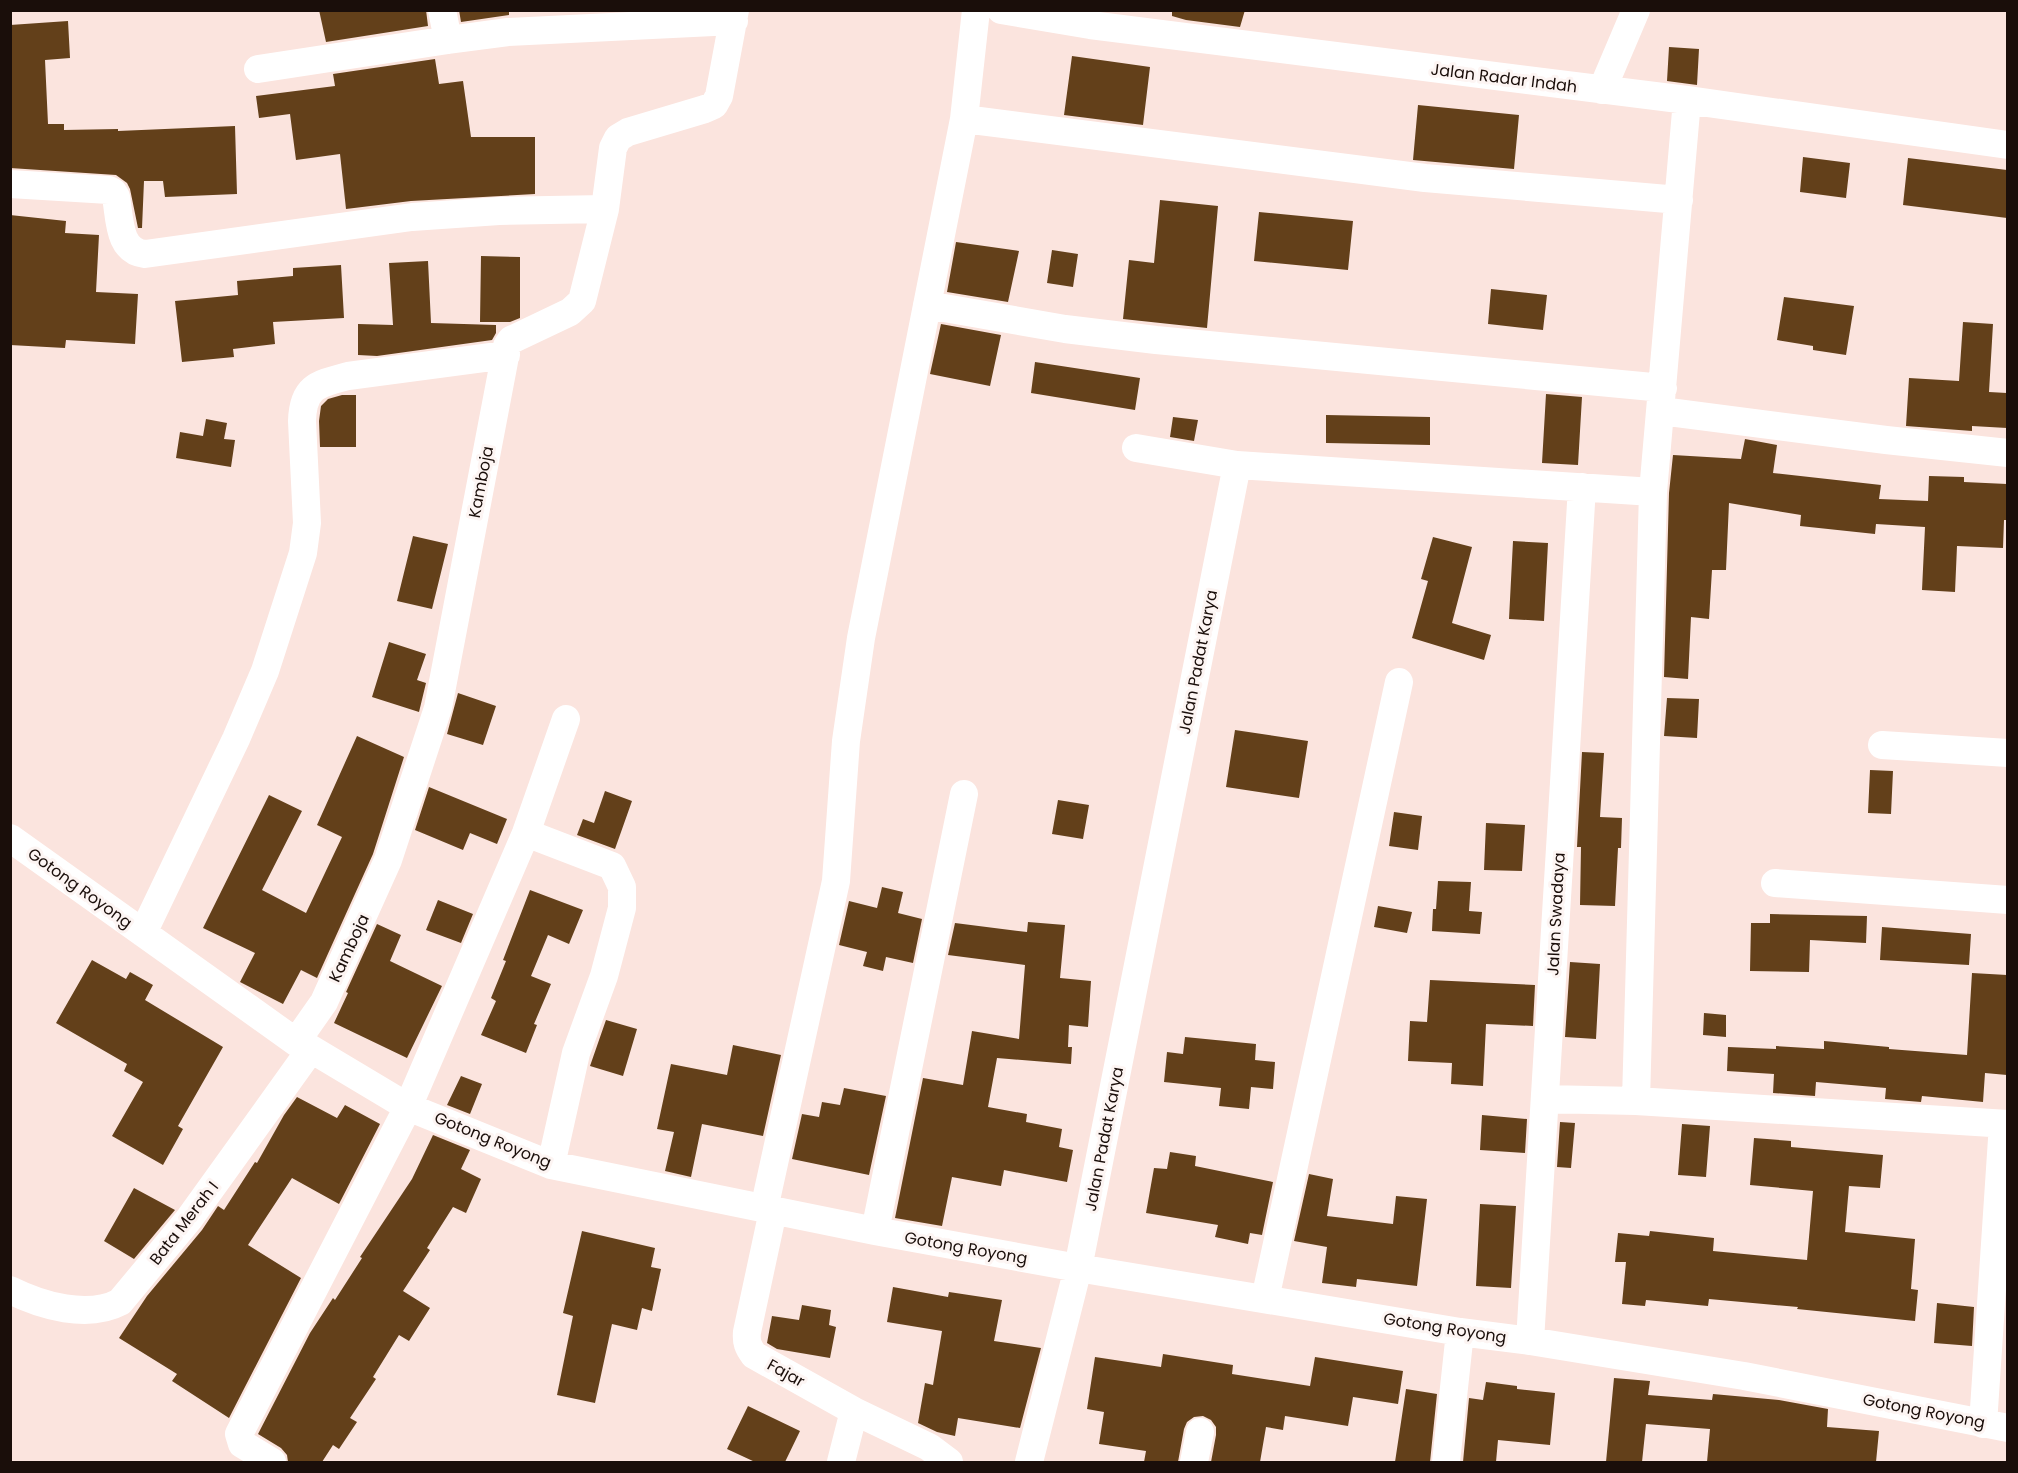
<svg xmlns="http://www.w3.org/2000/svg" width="2018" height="1473" font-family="Poppins,sans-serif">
<rect width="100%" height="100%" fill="#fbe4de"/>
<path fill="#63401a" d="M 319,10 L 426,10 L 428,26 L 326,42 Z
M 459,10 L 509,10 L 509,15 L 461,22 Z
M 1172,10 L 1245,10 L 1240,27 L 1186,20 L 1172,16 Z
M 68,21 L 70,58 L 45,60 L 48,124 L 64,124 L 64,130 L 118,129 L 118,131 L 235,126 L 237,194 L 165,197 L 163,181 L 144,181 L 142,228 L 138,228 L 130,189 L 127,183 L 116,175 L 10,168 L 10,25 Z
M 1669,47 L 1699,49 L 1697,85 L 1667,81 Z
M 1072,56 L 1150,67 L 1143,125 L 1064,115 Z
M 435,59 L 439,84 L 463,81 L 471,137 L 535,137 L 535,194 L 411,201 L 346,209 L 340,154 L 296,160 L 290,114 L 259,118 L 256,96 L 335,86 L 333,74 Z
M 1418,105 L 1519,115 L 1514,169 L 1413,160 Z
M 1803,157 L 1850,163 L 1846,198 L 1800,192 Z
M 1908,158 L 2007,170 L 2007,218 L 1903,205 Z
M 1160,200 L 1218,206 L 1207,328 L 1123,319 L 1129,260 L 1154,263 Z
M 1259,212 L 1353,221 L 1348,270 L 1254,261 Z
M 10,215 L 66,221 L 65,233 L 99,235 L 96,292 L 138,294 L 135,344 L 66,340 L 65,348 L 10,345 Z
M 956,242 L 1019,251 L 1008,302 L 947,292 Z
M 1052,250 L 1078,254 L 1073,287 L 1047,283 Z
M 481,256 L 520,257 L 520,318 L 510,322 L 480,322 Z
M 428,261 L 431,323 L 496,325 L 496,333 L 492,340 L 377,356 L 358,355 L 358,324 L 393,325 L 389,263 Z
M 341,265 L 344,318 L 273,322 L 275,344 L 233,349 L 234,357 L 182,362 L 175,301 L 238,295 L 237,281 L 293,276 L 293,268 Z
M 1491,289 L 1547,295 L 1543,330 L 1488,324 Z
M 1784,297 L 1854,306 L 1846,355 L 1813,350 L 1813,346 L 1777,340 Z
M 1963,322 L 1993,324 L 1989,392 L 2007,393 L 2007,428 L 1972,426 L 1972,431 L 1906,426 L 1909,378 L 1959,381 Z
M 941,324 L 1001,335 L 990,386 L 930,374 Z
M 1035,362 L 1140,378 L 1135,410 L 1031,393 Z
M 1546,394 L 1582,397 L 1578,465 L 1542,463 Z
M 342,395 L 356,395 L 356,447 L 320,447 L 319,421 L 321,406 L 328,399 Z
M 1326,415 L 1430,417 L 1430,445 L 1326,443 Z
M 1173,417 L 1198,420 L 1194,441 L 1170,437 Z
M 206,419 L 227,423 L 224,439 L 235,440 L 231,467 L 176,458 L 180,432 L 203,436 Z
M 1745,439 L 1777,445 L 1773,473 L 1881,485 L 1879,499 L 1928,501 L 1929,476 L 1964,477 L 1964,482 L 2007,484 L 2007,520 L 2004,520 L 2003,548 L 1957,546 L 1955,592 L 1922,590 L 1925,527 L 1876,524 L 1875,534 L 1800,526 L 1801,515 L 1729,503 L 1726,570 L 1712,570 L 1709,619 L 1691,617 L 1688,679 L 1664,677 L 1669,493 L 1673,455 L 1741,459 Z
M 413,536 L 448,544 L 432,609 L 397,601 Z
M 1433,537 L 1472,547 L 1452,623 L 1491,635 L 1484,660 L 1412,638 L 1428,581 L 1421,579 Z
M 1513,541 L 1548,543 L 1544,621 L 1509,619 Z
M 389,642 L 426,654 L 417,680 L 426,683 L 419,712 L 372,697 Z
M 458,693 L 496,706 L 483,745 L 447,734 Z
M 1667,698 L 1699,699 L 1697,738 L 1664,736 Z
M 1235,730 L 1308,741 L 1299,798 L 1226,787 Z
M 357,736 L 404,757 L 373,854 L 317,978 L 301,970 L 283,1004 L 240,982 L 255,953 L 203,928 L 269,795 L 302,811 L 262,890 L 306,913 L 342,837 L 317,825 Z
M 1582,752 L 1604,753 L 1600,817 L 1622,818 L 1621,848 L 1618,848 L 1615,906 L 1580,905 L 1581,847 L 1577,847 Z
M 1870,770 L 1893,771 L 1891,814 L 1868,813 Z
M 429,787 L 507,819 L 497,844 L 470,833 L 463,850 L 415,830 Z
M 605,791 L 632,801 L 615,849 L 577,835 L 583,819 L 594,823 Z
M 1058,800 L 1089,805 L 1083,839 L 1052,834 Z
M 1394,812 L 1422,816 L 1418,850 L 1389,846 Z
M 1486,823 L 1525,825 L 1522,871 L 1484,870 Z
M 1438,881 L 1471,882 L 1469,911 L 1482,912 L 1480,934 L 1432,931 L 1433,909 L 1436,909 Z
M 882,887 L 903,892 L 898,913 L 922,919 L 913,963 L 886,957 L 883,971 L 863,966 L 867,952 L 839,945 L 849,901 L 877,908 Z
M 530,890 L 583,910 L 569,944 L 548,935 L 531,976 L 551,984 L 534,1024 L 537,1025 L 526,1053 L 481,1035 L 496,1001 L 491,998 L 506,961 L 503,960 Z
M 438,900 L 473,914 L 461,943 L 426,930 Z
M 1378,906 L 1412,912 L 1407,933 L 1374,927 Z
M 1770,914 L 1867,916 L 1866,943 L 1810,940 L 1809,972 L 1750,971 L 1751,923 L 1770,923 Z
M 1028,922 L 1065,925 L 1060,978 L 1091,981 L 1088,1027 L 1069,1025 L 1068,1047 L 1072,1047 L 1071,1064 L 997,1058 L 988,1107 L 1027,1114 L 1026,1122 L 1062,1129 L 1059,1147 L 1073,1150 L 1067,1182 L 1004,1170 L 1001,1186 L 952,1177 L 942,1226 L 895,1218 L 923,1078 L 963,1085 L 972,1031 L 1019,1039 L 1025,965 L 948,955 L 955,923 L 1027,932 Z
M 377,924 L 401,935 L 390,961 L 442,986 L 407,1058 L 334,1023 L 348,993 L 346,992 Z
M 1882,927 L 1971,934 L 1969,965 L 1880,960 Z
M 92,960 L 126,979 L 130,972 L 153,985 L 145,1000 L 223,1047 L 178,1126 L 183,1129 L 163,1165 L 112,1136 L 143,1082 L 124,1071 L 127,1064 L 56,1023 Z
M 1570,962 L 1600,964 L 1596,1039 L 1565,1037 Z
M 1972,973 L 2007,975 L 2007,1075 L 1985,1073 L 1983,1102 L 1922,1096 L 1921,1102 L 1885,1099 L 1886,1088 L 1816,1082 L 1815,1096 L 1773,1093 L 1774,1074 L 1727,1071 L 1728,1047 L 1776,1049 L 1776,1046 L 1824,1049 L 1824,1041 L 1889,1047 L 1889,1049 L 1967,1055 Z
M 1430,980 L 1535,985 L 1533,1026 L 1486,1024 L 1483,1086 L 1451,1084 L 1452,1063 L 1408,1061 L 1410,1021 L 1427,1022 Z
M 1704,1013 L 1726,1015 L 1726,1037 L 1703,1035 Z
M 606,1020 L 637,1029 L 623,1076 L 590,1066 Z
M 1185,1037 L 1256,1044 L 1255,1060 L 1275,1062 L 1273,1089 L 1251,1087 L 1249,1109 L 1219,1106 L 1221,1088 L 1164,1082 L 1167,1052 L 1183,1054 Z
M 733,1045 L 781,1055 L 763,1136 L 702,1124 L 691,1177 L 665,1171 L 674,1132 L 657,1129 L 671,1064 L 727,1075 Z
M 461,1076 L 482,1084 L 470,1114 L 447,1105 Z
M 844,1088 L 886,1096 L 869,1175 L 792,1159 L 802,1114 L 819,1117 L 822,1102 L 840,1105 Z
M 297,1097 L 337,1118 L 345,1105 L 380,1124 L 339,1204 L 292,1178 L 248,1245 L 301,1278 L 229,1418 L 172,1381 L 177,1374 L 119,1338 L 147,1296 L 202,1230 L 218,1206 L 224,1210 L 255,1162 L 257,1163 L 284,1115 Z
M 1482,1115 L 1527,1119 L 1525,1153 L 1480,1150 Z
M 1560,1122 L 1575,1123 L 1571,1168 L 1557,1167 Z
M 1682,1124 L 1710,1126 L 1706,1177 L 1678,1175 Z
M 433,1135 L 470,1150 L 461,1169 L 481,1179 L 466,1213 L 453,1207 L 427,1248 L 430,1250 L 403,1291 L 430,1308 L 409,1341 L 399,1335 L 373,1377 L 376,1379 L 350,1418 L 357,1422 L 339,1449 L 333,1445 L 322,1462 L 288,1462 L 287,1455 L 281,1448 L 258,1434 L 310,1333 L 333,1298 L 335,1300 L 362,1258 L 360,1257 L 412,1179 Z
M 1754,1138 L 1791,1141 L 1791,1147 L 1883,1155 L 1880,1188 L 1849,1186 L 1845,1232 L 1915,1239 L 1911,1289 L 1918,1290 L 1915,1321 L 1797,1309 L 1798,1307 L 1709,1299 L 1708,1306 L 1646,1300 L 1645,1306 L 1622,1304 L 1626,1262 L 1615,1262 L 1618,1233 L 1649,1236 L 1650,1231 L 1714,1238 L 1713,1251 L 1807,1260 L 1813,1191 L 1750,1185 Z
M 1170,1152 L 1196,1156 L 1195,1166 L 1273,1182 L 1262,1235 L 1250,1233 L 1248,1244 L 1215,1237 L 1218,1225 L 1146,1213 L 1154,1168 L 1167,1169 Z
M 1309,1174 L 1333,1179 L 1327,1216 L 1393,1224 L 1396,1196 L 1427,1199 L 1417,1286 L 1357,1279 L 1356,1287 L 1322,1283 L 1327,1247 L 1294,1241 Z
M 134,1188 L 175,1210 L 134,1259 L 104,1241 Z
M 1480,1204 L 1516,1206 L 1511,1288 L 1476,1286 Z
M 582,1231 L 655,1248 L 651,1267 L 661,1269 L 652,1311 L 642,1308 L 637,1330 L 612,1324 L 595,1403 L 557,1395 L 573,1316 L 563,1313 Z
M 893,1287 L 948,1297 L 949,1292 L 1002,1300 L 994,1341 L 1041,1348 L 1020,1428 L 958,1418 L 955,1436 L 937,1432 L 918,1423 L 925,1383 L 933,1385 L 942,1331 L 887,1322 Z
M 1937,1303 L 1974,1307 L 1972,1346 L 1934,1343 Z
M 802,1305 L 831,1310 L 829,1325 L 836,1327 L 830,1358 L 777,1349 L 767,1343 L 772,1316 L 799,1320 Z
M 1163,1354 L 1233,1365 L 1232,1374 L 1310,1386 L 1315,1357 L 1403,1371 L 1398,1404 L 1353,1397 L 1348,1426 L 1285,1416 L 1283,1430 L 1266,1427 L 1260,1462 L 1211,1462 L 1216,1435 L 1216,1427 L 1211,1420 L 1203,1416 L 1194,1417 L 1187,1422 L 1184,1429 L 1178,1462 L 1144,1462 L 1146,1451 L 1099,1444 L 1104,1412 L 1087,1409 L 1095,1357 L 1161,1367 Z
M 1614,1378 L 1650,1381 L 1648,1395 L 1712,1400 L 1713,1394 L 1779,1400 L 1828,1409 L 1827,1427 L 1879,1431 L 1876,1462 L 1707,1462 L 1710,1429 L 1646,1424 L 1642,1462 L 1606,1462 Z
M 1486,1382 L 1517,1386 L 1517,1389 L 1555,1393 L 1550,1445 L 1498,1440 L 1496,1462 L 1463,1462 L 1469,1398 L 1483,1400 Z
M 1406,1389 L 1437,1394 L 1430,1462 L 1395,1462 Z
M 748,1406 L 800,1431 L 785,1462 L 755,1462 L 727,1449 Z"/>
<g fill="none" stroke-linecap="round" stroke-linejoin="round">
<path stroke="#fff" stroke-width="28" d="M 442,10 L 448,40
M 1001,10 L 1090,25 L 1687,100 L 2008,145
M 258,69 L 448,40 L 508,32 L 734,21
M 1602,90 L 1636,10
M 964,119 L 1425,178 L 1679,200
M 10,184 L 109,190 L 113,192 L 116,197 C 120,219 118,251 145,254 L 412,217 L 499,211 L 605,209
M 927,305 L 1065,329 L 1156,340 L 1663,388
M 1661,411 L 1886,440 L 2008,453
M 1136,448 L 1237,465
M 1882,745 L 2008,753
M 526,833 L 612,866 L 622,887 L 622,908 L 604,976 L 576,1053 L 551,1165
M 10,838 L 296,1042 L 311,1049 L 408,1107 L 551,1165 L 875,1231 L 1078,1268 L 1460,1332 L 1530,1341 L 1744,1376 L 2008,1428
M 1775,883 L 2008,900
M 143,933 L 236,739 L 265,671 L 303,553 L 307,523 L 302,421 C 303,386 318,384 348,376 L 506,355
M 296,1042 L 324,1002 L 388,860 L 438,708 L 507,346 L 511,340 L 570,312 L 582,301 L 605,209 L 613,148 L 618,138 L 628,132 L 705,109 L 714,105 L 719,96 L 735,10
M 1545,1099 L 1636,1101 L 2008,1124
M 1636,1101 L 1653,492 L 1687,100
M 764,1209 L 836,881 L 846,741 L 861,638 L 964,119 L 976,10
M 773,1211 L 747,1332 C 746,1342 748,1347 754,1355 L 854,1411 L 929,1447 L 949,1462
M 875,1231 L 964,794
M 10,1290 C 42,1306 88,1319 120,1302 L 189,1219 L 311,1049
M 1265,1299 L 1399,682
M 1530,1341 L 1582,487
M 1983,1424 L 2003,1124
M 272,1462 L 242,1444 L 239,1434 L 408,1107 L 526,833 L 566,719
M 841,1462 L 854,1411
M 1029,1462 L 1078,1268 L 1237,465 L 1653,492
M 1194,1462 L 1200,1432
M 1446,1462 L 1460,1332"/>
</g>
<g text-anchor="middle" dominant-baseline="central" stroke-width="6" stroke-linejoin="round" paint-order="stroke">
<g font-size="16" fill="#1a0e0a" stroke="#fdf5f3">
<text transform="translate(1504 78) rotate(7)">Jalan Radar Indah</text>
<text transform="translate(481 482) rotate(-79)">Kamboja</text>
<text transform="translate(1198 662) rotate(-79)">Jalan Padat Karya</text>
<text transform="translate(80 888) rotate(36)">Gotong Royong</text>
<text transform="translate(1556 914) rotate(-87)">Jalan Swadaya</text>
<text transform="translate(349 948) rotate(-65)">Kamboja</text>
<text transform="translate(1104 1139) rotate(-79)">Jalan Padat Karya</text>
<text transform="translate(493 1140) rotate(22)">Gotong Royong</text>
<text transform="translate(184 1223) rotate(-52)">Bata Merah I</text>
<text transform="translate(966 1248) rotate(10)">Gotong Royong</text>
<text transform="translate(1445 1328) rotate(9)">Gotong Royong</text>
<text transform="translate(786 1373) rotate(29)">Fajar</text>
<text transform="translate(1924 1411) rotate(11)">Gotong Royong</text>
</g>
</g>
<rect width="2018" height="1473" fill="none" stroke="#1a0e0a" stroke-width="24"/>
</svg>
